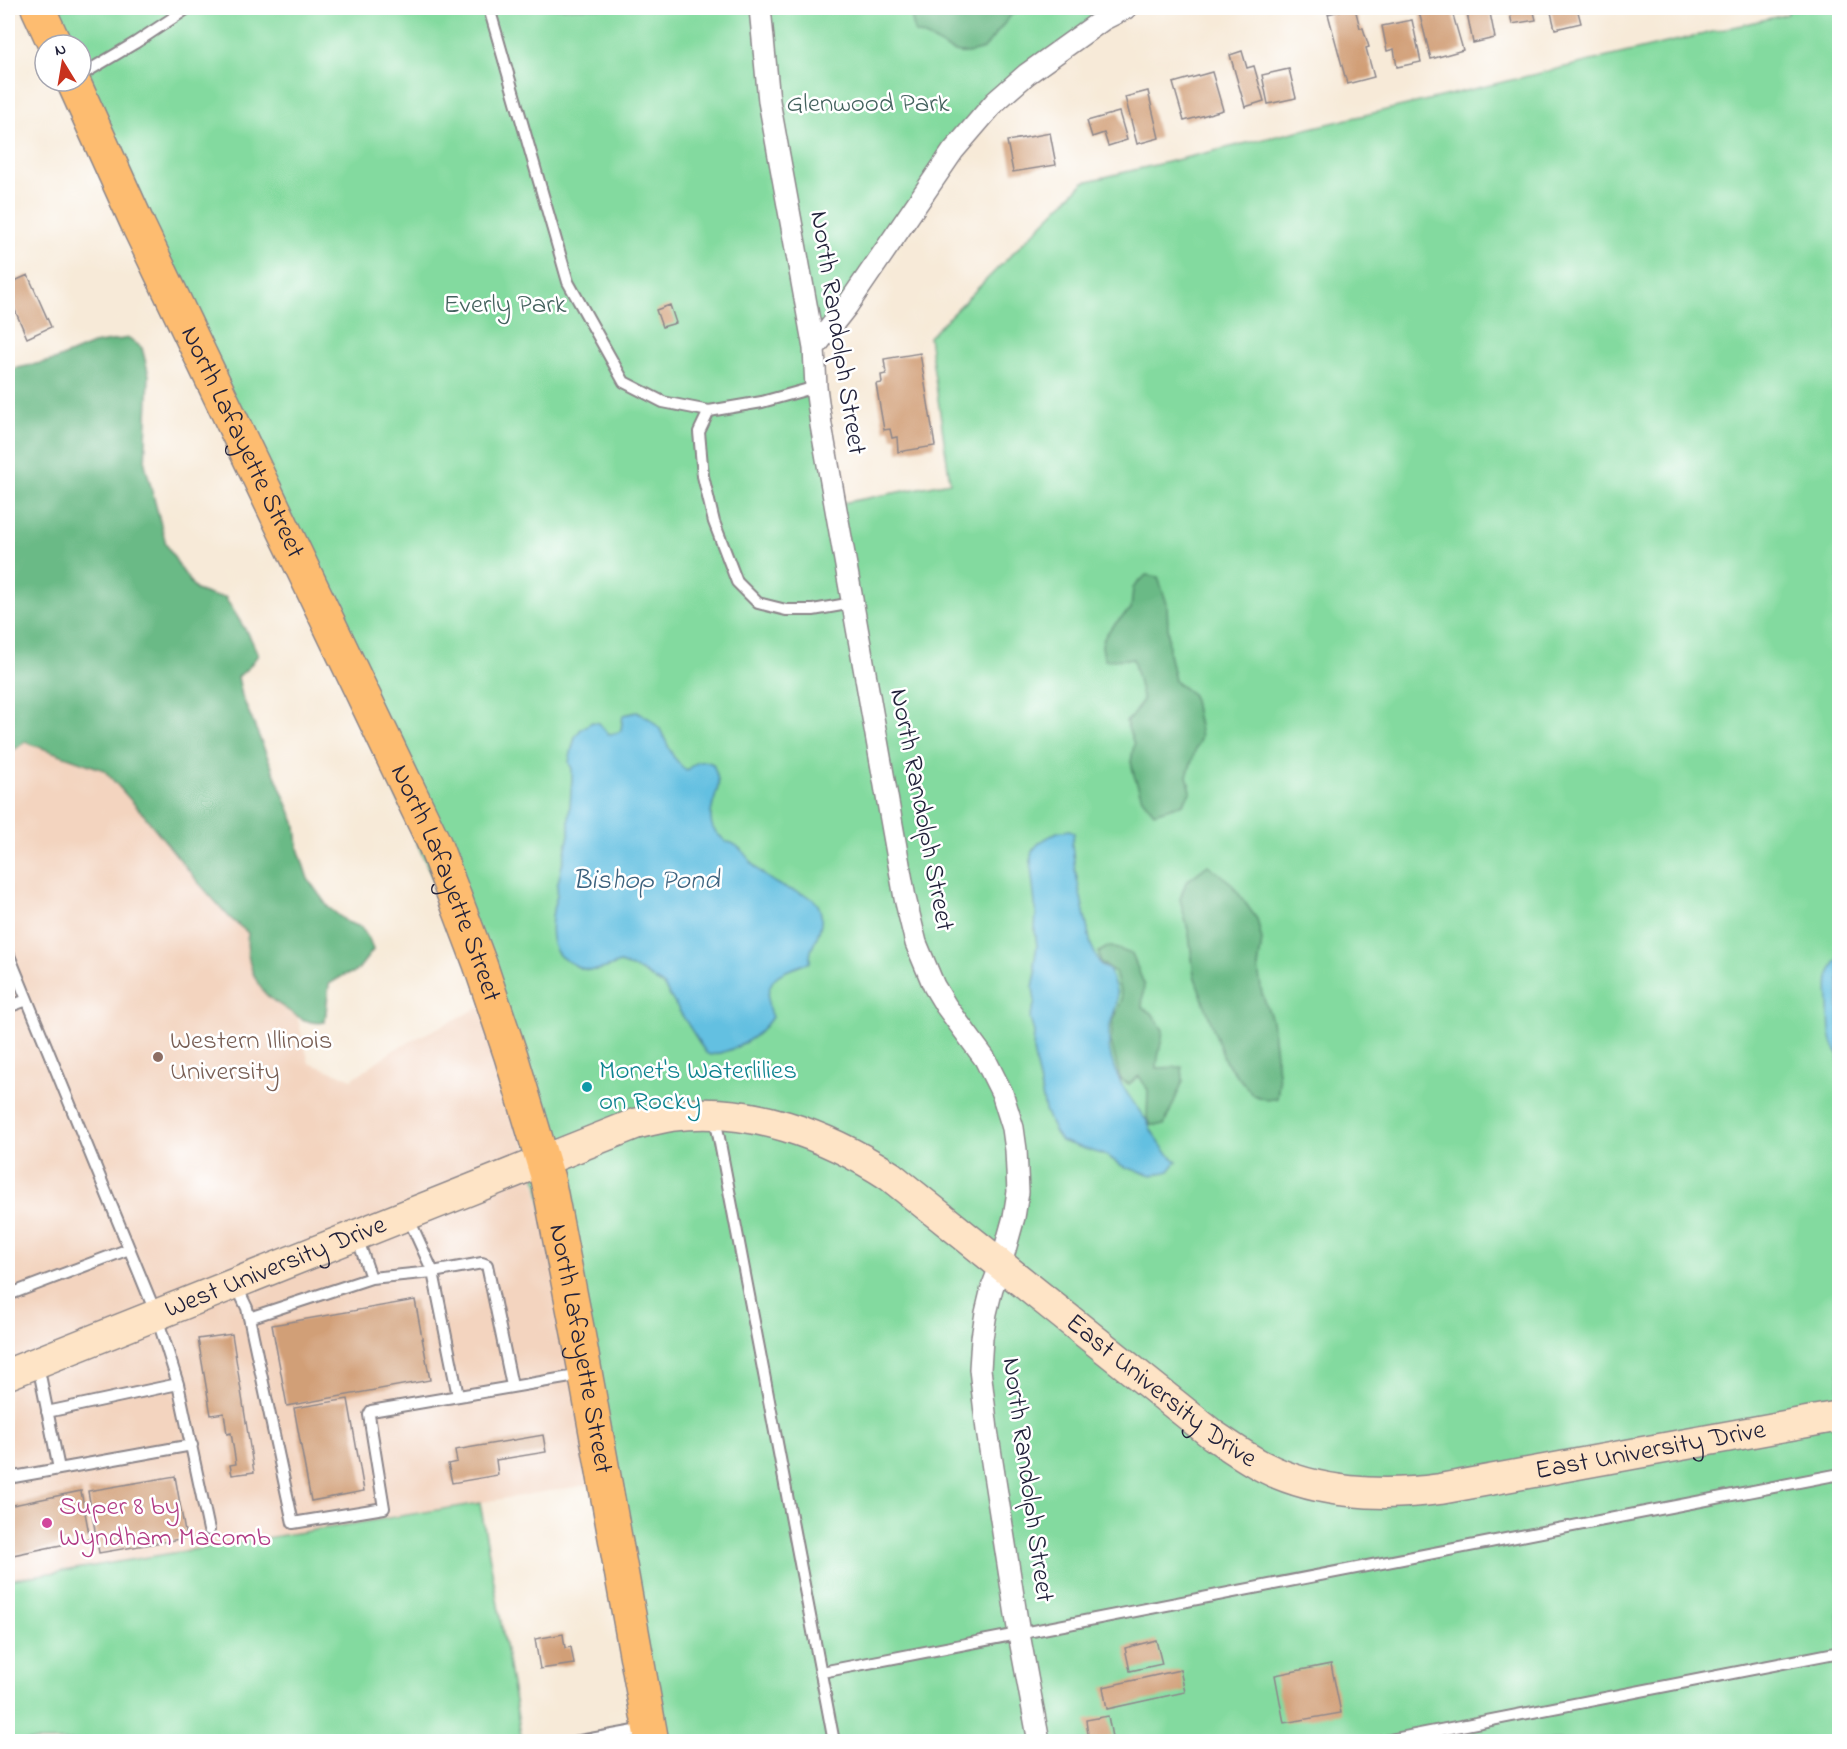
<svg xmlns="http://www.w3.org/2000/svg" width="1847" height="1749" font-family="'Indie Flower',sans-serif">
<rect width="100%" height="100%" fill="#fff"/>
<filter id="ink" filterUnits="userSpaceOnUse"><feTurbulence type="fractalNoise" baseFrequency=".0167" numOctaves="2"/><feDisplacementMap in="SourceGraphic" scale="12" xChannelSelector="R" yChannelSelector="G"/><feConvolveMatrix kernelMatrix="1 2 1 2 8 2 1 2 1" color-interpolation-filters="sRGB"/></filter>
<filter id="wash" filterUnits="userSpaceOnUse"><feTurbulence type="fractalNoise" baseFrequency=".008" numOctaves="4" result="noise"/><feDisplacementMap in="SourceGraphic" scale="24" xChannelSelector="R" yChannelSelector="G"/><feGaussianBlur stdDeviation="1.35" result="paint"/><feColorMatrix in="noise" values="0 0 0 0 0 0 0 0 0 0 0 0 0 0 0 0 0 1.4 0 .05"/><feComposite in="paint" operator="in"/></filter>
<g filter="url(#wash)">
<rect width="100%" height="100%" fill="#f7ead8"/>
<path fill="#f3d4bf" d="M 25,742 L 104,770 L 144,815 L 198,882 L 230,918 L 248,933 L 246,943 L 297,1016 L 309,1063 L 352,1079 L 395,1049 L 492,1001 L 605,1482 L 8,1580 L 8,754 Z"/>
<path fill="#83da9f" stroke="#527e6d" stroke-width="1.5" d="M 37,8 L 1126,8 L 995,102 L 814,348 L 837,504 L 950,482 L 929,337 L 1084,182 L 1788,14 L 1787,8 L 1839,8 L 1839,1741 L 574,1741 L 649,1729 L 511,1056 L 81,81 L 81,45 L 55,45 Z
M 480,1503 L 522,1741 L 8,1741 L 8,1580 Z"/>
<path fill="#6aba86" stroke="#466e60" stroke-width="1.5" d="M 914,8 L 1025,8 L 1011,15 L 984,49 C 977,51 967,54 960,53 C 943,51 932,35 915,33 L 911,15 Z
M 129,338 L 142,348 L 149,375 L 145,464 L 166,544 L 181,569 L 196,590 L 213,596 L 225,597 L 251,639 L 258,655 L 249,667 L 238,677 L 242,696 L 296,825 L 298,848 L 308,879 L 328,907 L 347,922 L 361,927 L 370,941 L 373,950 L 356,972 L 344,975 L 329,984 L 325,1022 C 310,1025 299,1018 286,1009 C 279,1004 269,999 264,992 C 251,976 245,953 248,933 L 230,918 L 198,882 L 144,815 L 104,770 L 25,742 L 8,754 L 8,370 L 55,360 L 93,344 Z
M 1146,575 L 1158,577 L 1167,604 L 1169,653 L 1175,681 L 1193,695 L 1201,737 L 1196,748 L 1187,776 L 1191,791 L 1183,804 L 1154,813 L 1142,798 L 1134,775 L 1131,762 L 1134,744 L 1126,722 L 1132,716 L 1143,700 L 1133,659 L 1105,660 C 1104,655 1102,650 1102,645 C 1103,633 1122,617 1131,609 L 1133,588 Z
M 1208,865 L 1231,883 L 1257,919 L 1262,940 L 1258,968 L 1262,994 L 1272,1020 L 1279,1082 L 1277,1098 L 1267,1100 L 1253,1095 L 1225,1061 L 1194,975 L 1189,934 L 1180,899 L 1186,882 Z
M 1109,946 L 1132,954 L 1144,984 L 1142,1008 L 1152,1013 L 1163,1030 C 1162,1043 1157,1056 1157,1068 L 1182,1067 L 1183,1081 L 1164,1125 L 1151,1125 L 1147,1118 L 1148,1090 L 1139,1076 L 1129,1084 L 1120,1079 L 1111,1042 L 1113,1022 L 1122,999 L 1115,972 L 1100,962 L 1099,952 Z"/>
<path fill="#63c0e1" stroke="#42718e" stroke-width="1.5" d="M 637,712 L 650,719 L 660,729 L 673,756 L 683,768 L 687,770 C 695,762 702,759 713,764 C 715,770 720,781 718,787 C 715,800 707,815 713,828 C 716,834 722,837 726,842 C 738,842 745,855 753,864 C 759,872 771,881 779,885 C 791,892 813,893 819,907 C 825,922 818,935 812,948 C 810,952 810,957 810,962 C 789,971 768,971 768,999 C 768,1006 769,1011 772,1017 C 758,1039 734,1051 710,1055 L 706,1053 L 663,985 L 641,971 L 620,963 C 600,970 590,975 571,963 C 567,961 562,958 559,955 C 548,943 551,920 554,905 C 556,899 559,894 557,887 L 569,835 L 569,819 L 572,779 L 572,769 L 569,763 L 570,757 L 575,737 L 581,729 L 592,722 L 599,723 L 608,734 L 617,733 L 621,730 L 623,715 Z
M 1070,830 L 1074,833 L 1072,845 L 1075,869 L 1091,945 L 1100,964 L 1110,971 C 1112,981 1119,991 1117,1002 C 1115,1013 1109,1023 1109,1034 C 1107,1068 1127,1095 1147,1121 C 1150,1125 1150,1129 1153,1133 C 1160,1143 1165,1154 1177,1161 L 1169,1171 L 1152,1175 L 1124,1167 L 1107,1156 L 1061,1141 L 1054,1131 L 1045,1110 L 1033,1051 L 1034,1032 L 1030,1019 L 1035,1002 L 1033,987 L 1036,973 L 1034,963 L 1037,946 L 1035,930 L 1036,913 L 1031,867 L 1031,856 L 1032,851 L 1040,842 L 1057,832 Z
M 1839,958 L 1839,1055 C 1827,1040 1830,1021 1829,1003 C 1828,986 1826,971 1839,958 Z"/>
<g id="blocks">
<path fill="#d19f77" d="M 1351,8 L 1355,8 L 1360,28 L 1363,28 L 1369,47 L 1366,48 L 1374,77 L 1347,84 L 1328,14 Z
M 1418,8 L 1451,8 L 1463,50 L 1431,59 Z
M 1466,8 L 1489,8 L 1495,38 L 1473,43 Z
M 1509,8 L 1533,8 L 1536,20 L 1512,24 Z
M 1550,8 L 1577,8 L 1581,23 L 1555,29 Z
M 1412,20 L 1421,62 L 1397,67 L 1394,49 L 1387,51 L 1382,26 Z
M 1242,51 L 1247,68 L 1254,66 L 1264,101 L 1245,107 L 1230,55 Z
M 1289,69 L 1296,98 L 1268,104 L 1262,75 Z
M 1212,72 L 1223,110 L 1184,121 L 1173,83 Z
M 1148,91 L 1159,138 L 1137,144 L 1125,97 Z
M 1119,112 L 1127,140 L 1108,146 L 1104,133 L 1092,137 L 1087,121 Z
M 1050,133 L 1056,165 L 1013,172 L 1007,141 Z
M 28,275 L 51,327 L 27,338 L 8,294 L 8,284 Z
M 670,305 L 676,323 L 662,327 L 656,310 Z
M 920,353 L 935,446 L 898,452 L 897,437 L 892,438 L 890,429 L 884,430 L 876,384 L 882,383 L 881,375 L 886,374 L 884,359 Z
M 415,1300 L 430,1380 L 287,1406 L 272,1325 Z
M 232,1334 L 254,1472 L 232,1475 L 230,1465 L 236,1464 L 231,1433 L 227,1434 L 224,1413 L 211,1415 L 198,1339 Z
M 348,1399 L 364,1491 L 311,1501 L 294,1408 Z
M 543,1435 L 546,1452 L 496,1460 L 498,1475 L 452,1483 L 448,1464 L 457,1462 L 455,1450 Z
M 175,1476 L 186,1538 L 99,1553 L 88,1491 Z
M 81,1491 L 90,1539 L 8,1556 L 8,1506 Z
M 563,1634 L 565,1648 L 571,1647 L 574,1664 L 540,1669 L 535,1639 Z
M 1156,1640 L 1162,1664 L 1130,1671 L 1125,1648 Z
M 1331,1664 L 1341,1713 L 1284,1723 L 1275,1675 Z
M 1180,1670 L 1185,1692 L 1107,1709 L 1103,1687 Z
M 1108,1716 L 1112,1737 L 1089,1741 L 1086,1720 Z"/>
</g>
</g>
<g filter="url(#ink)">
<use href="#blocks" fill-opacity="0" stroke="#8c868a" stroke-width="1.5"/>
<g fill="none" stroke-linecap="round" stroke-linejoin="round">
<g stroke="#8c868a" stroke-width="14">
<path id="lane" d="M 489,8 L 568,282 L 624,382 L 663,402 L 709,411 L 762,402 L 816,387
M 81,75 L 135,43 L 188,8
M 709,411 L 699,432 L 703,476 L 714,522 L 737,582 L 758,603 L 786,610 L 813,610 L 853,603
M 8,953 L 156,1314 L 178,1384 L 209,1530
M 8,1007 L 27,1000
M 715,1117 L 834,1742
M 408,1217 L 433,1272 L 482,1263 L 487,1265 L 512,1386
M 357,1237 L 371,1278 L 433,1272 L 458,1396
M 236,1285 L 247,1308 L 293,1523 L 384,1508 L 369,1415 L 371,1411 L 582,1375
M 8,1295 L 129,1249
M 249,1318 L 371,1278
M 38,1365 L 59,1469 L 192,1445
M 47,1412 L 178,1384
M 8,1478 L 59,1469
M 822,1672 L 1840,1474
M 574,1742 L 646,1729
M 1379,1742 L 1840,1652"/>
</g>
<g stroke="#8c868a" stroke-width="24">
<path id="street" d="M 760,8 L 769,101 L 814,348 L 816,387 L 821,425 L 905,898 L 916,943 L 934,986 L 946,1006 L 985,1059 L 1002,1093 L 1013,1128 L 1016,1150 L 1018,1192 L 1014,1217 L 1001,1264 L 992,1288 L 986,1313 L 982,1338 L 980,1369 L 987,1430 L 1019,1634 L 1039,1742
M 814,348 L 847,306 L 953,151 L 995,102 L 1027,74 L 1104,19 L 1126,8"/>
</g>
<g stroke="#8c868a" stroke-width="33">
<g id="secondary">
<path id="s1" d="M 8,1374 L 635,1124 C 647,1121 659,1118 671,1116 C 749,1105 827,1135 890,1176 L 1213,1435 C 1230,1446 1246,1458 1264,1467 C 1317,1494 1382,1497 1440,1489 L 1840,1416"/>
</g>
</g>
<g stroke="#8c868a" stroke-width="36">
<g id="highway">
<path d="M 38,8 L 55,45"/>
<path id="s2" d="M 73,81 L 139,227 L 435,845 L 480,964 L 511,1056 L 548,1179 L 578,1333 L 652,1742"/>
</g>
</g>
<use href="#lane" stroke="#fff" stroke-width="10"/>
<use href="#street" stroke="#fff" stroke-width="21"/>
<use href="#secondary" stroke="#fee4c6" stroke-width="30"/>
<use href="#highway" stroke="#fdbc70" stroke-width="33"/>
</g>
</g>
<circle fill="#8d6e63" stroke="#fff" stroke-width="2" cx="158" cy="1057" r="6"/>
<circle fill="#0f9aa8" stroke="#fff" stroke-width="2" cx="587" cy="1087" r="6"/>
<circle fill="#d1479c" stroke="#fff" stroke-width="2" cx="47" cy="1523" r="6"/>
<g text-anchor="middle" dominant-baseline="central" stroke-width="5" stroke-linejoin="round" paint-order="stroke">
<g font-size="27" fill="#44625e" stroke="#fff">
<text x="868" y="104">Glenwood Park</text>
<text x="505" y="305">Everly Park</text>
</g>
<g font-size="27" fill="#22223b" stroke="#fff">
<text transform="translate(837 333) rotate(81)">North Randolph Street</text>
<text stroke="none"><textPath href="#s2" startOffset="399">North Lafayette Street</textPath></text>
<text transform="translate(921 810) rotate(79)">North Randolph Street</text>
<text stroke="none"><textPath href="#s2" startOffset="885">North Lafayette Street</textPath></text>
<text stroke="none"><textPath href="#s1" startOffset="288">West University Drive</textPath></text>
<text stroke="none"><textPath href="#s2" startOffset="1371">North Lafayette Street</textPath></text>
<text stroke="none"><textPath href="#s1" startOffset="1290">East University Drive</textPath></text>
<text stroke="none"><textPath href="#s1" startOffset="1812">East University Drive</textPath></text>
<text transform="translate(1027 1480) rotate(82)">North Randolph Street</text>
</g>
<g font-size="27" fill="#785e54" stroke="#fff" text-anchor="start">
<text x="170" y="1041">Western Illinois<tspan x="170" dy="31">University</tspan></text>
</g>
<g font-size="27" fill="#0d838f" stroke="#fff" text-anchor="start">
<text x="599" y="1071">Monet's Waterlilies<tspan x="599" dy="31">on Rocky</tspan></text>
</g>
<g font-size="27" fill="#b23c85" stroke="#fff" text-anchor="start">
<text x="59" y="1507">Super 8 by<tspan x="59" dy="31">Wyndham Macomb</tspan></text>
</g>
<g font-size="28" font-style="italic" fill="#3c617d" stroke="#fff">
<text x="646" y="881">Bishop Pond</text>
</g>
</g>
<rect width="1847" height="1749" fill="none" stroke="#fff" stroke-width="30"/>
<g transform="translate(63 63) rotate(349)"><circle r="28" fill="#ffffff" stroke="#a7a7b1" stroke-width="1.5"/>
<path d="M0-4.5L10 22L0 15L-10 22Z" fill="#c8321e"/>
<text y="-9" font-size="16" font-weight="bold" text-anchor="middle" fill="#22223b">N</text>
</g>
</svg>
